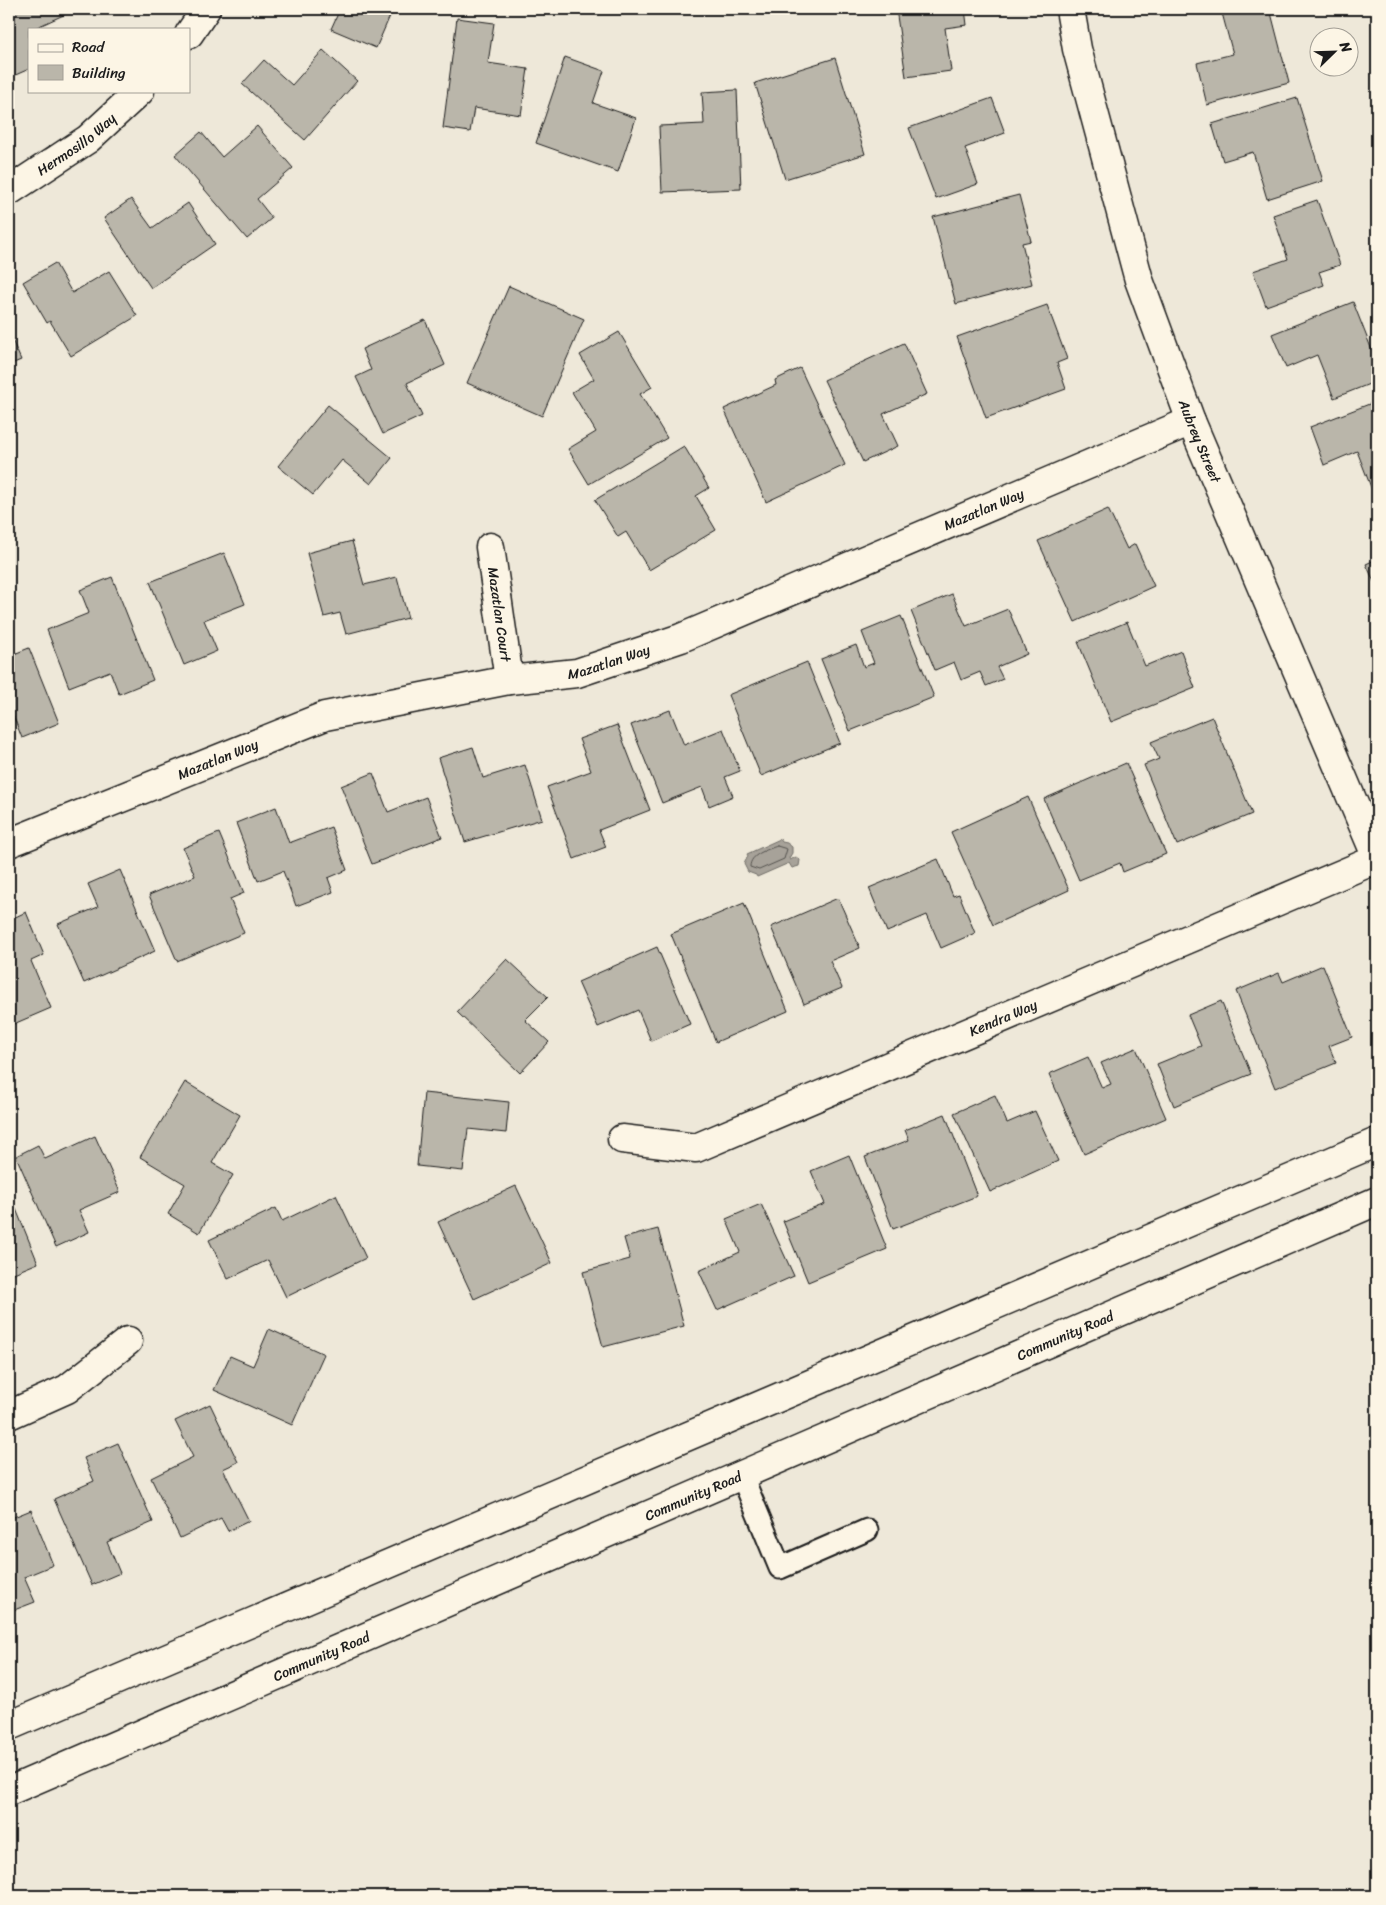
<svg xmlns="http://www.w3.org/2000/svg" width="1386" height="1905" font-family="Sriracha,sans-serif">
<rect width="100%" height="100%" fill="#eee8d9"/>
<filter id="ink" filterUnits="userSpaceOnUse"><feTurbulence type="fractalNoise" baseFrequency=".02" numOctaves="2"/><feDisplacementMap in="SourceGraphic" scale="10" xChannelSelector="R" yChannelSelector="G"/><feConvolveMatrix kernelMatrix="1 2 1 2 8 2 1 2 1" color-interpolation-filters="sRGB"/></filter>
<g filter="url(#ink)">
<path fill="#a7a299" stroke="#6f6c67" d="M 780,839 L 782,842 L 787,843 L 792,847 L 792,853 L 789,858 L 790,860 L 796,857 L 800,860 L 799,866 L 792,868 L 789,863 L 757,877 L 756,875 L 748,872 L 744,864 L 748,856 L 747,854 Z"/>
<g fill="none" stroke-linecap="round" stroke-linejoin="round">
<path stroke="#54524e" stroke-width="1" d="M 777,846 L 787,849 L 784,859 L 759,870 L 750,867 C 750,854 767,850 777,846 Z"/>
</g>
<path fill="#bab6aa" stroke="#1c1c1c" d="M 9,9 L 69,9 L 70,12 L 33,29 L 29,29 L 29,69 L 11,77 L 9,72 Z
M 340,9 L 393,9 L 376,48 L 331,29 Z
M 896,9 L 965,9 L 967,25 L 945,28 L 951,71 L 906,77 Z
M 1238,9 L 1270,9 L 1289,83 L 1207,105 L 1197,63 L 1233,54 L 1222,13 Z
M 457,18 L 494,23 L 488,63 L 528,69 L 521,115 L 474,108 L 470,132 L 443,128 Z
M 323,50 L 357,81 L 305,140 L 242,84 L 264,60 L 292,85 Z
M 565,57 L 604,71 L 593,103 L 636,118 L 618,172 L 536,143 Z
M 835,58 L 865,154 L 785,179 L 755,83 Z
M 737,90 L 741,189 L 662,192 L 659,126 L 704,124 L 702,92 Z
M 992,98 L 1005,133 L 965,148 L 978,184 L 936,199 L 909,128 Z
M 1297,98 L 1323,181 L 1267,199 L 1253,152 L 1223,161 L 1212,124 Z
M 257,126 L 293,168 L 257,199 L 272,218 L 247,239 L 175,155 L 201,132 L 222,157 Z
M 1019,195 L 1031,241 L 1022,243 L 1032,284 L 956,304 L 933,217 Z
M 131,199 L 152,228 L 188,203 L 215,244 L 151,288 L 104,218 Z
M 1317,200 L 1340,265 L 1319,272 L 1324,285 L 1266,306 L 1253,271 L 1288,259 L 1273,215 Z
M 55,263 L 72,293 L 109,271 L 137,316 L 71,356 L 50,321 L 47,323 L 23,282 Z
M 509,286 L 584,319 L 542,416 L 467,383 Z
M 1353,302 L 1377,363 L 1377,381 L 1334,398 L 1317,355 L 1286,368 L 1272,334 Z
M 1047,305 L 1067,359 L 1057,363 L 1066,389 L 986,418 L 957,337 Z
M 425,320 L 445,365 L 407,383 L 422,416 L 383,434 L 356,377 L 371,370 L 362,349 Z
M 619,332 L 652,387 L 640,394 L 667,438 L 589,484 L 568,449 L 596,432 L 572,392 L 594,379 L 580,355 Z
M 9,333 L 21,360 L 9,365 Z
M 904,343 L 927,394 L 883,414 L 898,446 L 863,462 L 824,380 Z
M 800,368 L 845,465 L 766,502 L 724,409 L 776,385 L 775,380 Z
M 9,373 L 15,386 L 9,389 Z
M 1377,401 L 1377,493 L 1374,495 L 1357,451 L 1324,465 L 1310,427 Z
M 328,405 L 392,458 L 371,484 L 342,460 L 313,495 L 278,466 Z
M 684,446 L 709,488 L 696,496 L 716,530 L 649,570 L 626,532 L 618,537 L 595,500 Z
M 1108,509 L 1127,549 L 1135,544 L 1154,586 L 1075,622 L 1038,541 Z
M 352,541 L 364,585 L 397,577 L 408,618 L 346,634 L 340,613 L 324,617 L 307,553 Z
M 224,553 L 245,604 L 204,620 L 217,651 L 184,665 L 150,582 Z
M 1377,559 L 1377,588 L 1366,564 Z
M 112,577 L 153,680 L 119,694 L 110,671 L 69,687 L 47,630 L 89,613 L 80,590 Z
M 952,594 L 966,626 L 1008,609 L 1027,654 L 997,667 L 1003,679 L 986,686 L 980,672 L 961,680 L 954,662 L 935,670 L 911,611 Z
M 901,616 L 934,697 L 850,731 L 821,659 L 856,645 L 864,667 L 874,663 L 862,632 Z
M 1127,622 L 1145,666 L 1181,651 L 1195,688 L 1111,722 L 1078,642 Z
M 9,640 L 14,654 L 29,648 L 59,723 L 22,738 L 9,705 Z
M 807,662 L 840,743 L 761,776 L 728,695 Z
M 670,710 L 684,745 L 723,729 L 740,771 L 725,777 L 733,796 L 709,806 L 702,787 L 662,803 L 631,725 Z
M 1212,717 L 1252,814 L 1177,845 L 1144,765 L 1159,759 L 1151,742 Z
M 617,725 L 650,810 L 599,830 L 606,847 L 574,859 L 547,787 L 591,771 L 579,739 Z
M 473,747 L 483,778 L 525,765 L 542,819 L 465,842 L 438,758 Z
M 1126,763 L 1166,854 L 1123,872 L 1120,863 L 1079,880 L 1044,799 Z
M 373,773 L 388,812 L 426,797 L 442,837 L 372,864 L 341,786 Z
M 1028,797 L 1069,890 L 993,925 L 951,832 Z
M 276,807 L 289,843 L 331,827 L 347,870 L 328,878 L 333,892 L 296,906 L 283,871 L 258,881 L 236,823 Z
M 219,833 L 244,893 L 230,899 L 244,933 L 177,961 L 149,895 L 195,876 L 183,848 Z
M 938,859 L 953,896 L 959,894 L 975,933 L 941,948 L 927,915 L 887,932 L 869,888 Z
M 120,870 L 155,951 L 84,983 L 58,924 L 98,907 L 88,884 Z
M 838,898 L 860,948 L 830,961 L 842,988 L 804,1004 L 771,927 Z
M 744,903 L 788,1011 L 716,1042 L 671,934 Z
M 26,912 L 44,955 L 31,961 L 51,1008 L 9,1026 L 9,920 Z
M 657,947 L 690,1024 L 651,1041 L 638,1010 L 598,1027 L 578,982 Z
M 507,959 L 548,997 L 525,1020 L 549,1042 L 520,1073 L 457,1012 Z
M 1323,965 L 1352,1037 L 1329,1046 L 1336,1063 L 1275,1088 L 1236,991 L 1279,973 L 1283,982 Z
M 1221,1001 L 1251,1074 L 1174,1106 L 1157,1064 L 1201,1046 L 1188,1015 Z
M 1136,1048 L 1166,1118 L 1084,1154 L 1049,1074 L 1088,1057 L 1102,1088 L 1111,1084 L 1101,1063 Z
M 185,1082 L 240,1115 L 212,1163 L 233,1175 L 199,1233 L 168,1214 L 185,1184 L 140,1157 Z
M 424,1093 L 509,1102 L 506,1133 L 468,1129 L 463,1171 L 417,1166 Z
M 995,1095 L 1007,1123 L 1035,1111 L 1058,1161 L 990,1192 L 954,1113 Z
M 945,1114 L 977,1196 L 893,1229 L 865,1157 L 909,1140 L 905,1130 Z
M 95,1136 L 120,1192 L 79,1210 L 89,1232 L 56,1247 L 16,1156 L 38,1145 L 45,1159 Z
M 849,1155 L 887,1249 L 808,1282 L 783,1221 L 825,1204 L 811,1171 Z
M 516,1186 L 552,1263 L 474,1299 L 438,1222 Z
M 336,1195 L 366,1258 L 286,1297 L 268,1260 L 228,1279 L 209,1240 L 276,1208 L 282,1221 Z
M 761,1204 L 794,1276 L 717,1310 L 699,1271 L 740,1252 L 726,1219 Z
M 16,1209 L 38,1263 L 9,1275 L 9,1212 Z
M 658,1229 L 684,1326 L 603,1347 L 583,1272 L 630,1259 L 624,1238 Z
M 269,1329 L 324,1354 L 292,1425 L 214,1390 L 230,1356 L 253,1366 Z
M 210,1404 L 238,1462 L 223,1469 L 249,1521 L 228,1531 L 221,1518 L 180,1538 L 151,1478 L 193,1457 L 175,1421 Z
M 118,1443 L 153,1522 L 107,1542 L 120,1573 L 92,1585 L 54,1499 L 94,1481 L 84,1458 Z
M 31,1510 L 53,1565 L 24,1577 L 35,1602 L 9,1612 L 9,1519 Z"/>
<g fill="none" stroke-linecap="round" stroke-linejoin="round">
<g stroke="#1c1c1c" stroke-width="25">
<path id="lane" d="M 742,1476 L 780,1568 L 867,1530"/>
</g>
<g stroke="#1c1c1c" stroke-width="31">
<g id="street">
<path id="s1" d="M 1070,9 L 1077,49 L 1139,280 L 1191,421 L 1377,858"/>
<path d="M 189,34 L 206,9"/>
<path id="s2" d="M 9,191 L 88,139 L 140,91"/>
<path id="s3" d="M 490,547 L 509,680"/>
<path id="s4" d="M 9,843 L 325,716 L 509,680 L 577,673 L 681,638 L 1191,421"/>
<path id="s5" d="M 622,1139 L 696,1148 L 1377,859"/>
<path d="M 9,1415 L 67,1389 L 128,1341"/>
</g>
</g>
<g stroke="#1c1c1c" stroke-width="31">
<g id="primary">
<path d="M 9,1726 L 1377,1142"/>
<path id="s6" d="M 9,1791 L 1377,1201"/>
</g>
</g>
<use href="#lane" stroke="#fcf5e5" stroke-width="21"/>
<use href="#street" stroke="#fcf5e5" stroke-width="28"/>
<use href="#primary" stroke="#fcf5e5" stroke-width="28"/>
</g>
</g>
<g text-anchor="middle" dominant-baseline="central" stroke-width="4" stroke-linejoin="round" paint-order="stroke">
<g font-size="14" fill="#1c1c1c" stroke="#fcf5e5">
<text stroke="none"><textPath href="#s2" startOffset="82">Hermosillo Way</textPath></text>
<text stroke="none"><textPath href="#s1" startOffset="452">Aubrey Street</textPath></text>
<text stroke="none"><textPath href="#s4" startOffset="1035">Mazatlan Way</textPath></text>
<text stroke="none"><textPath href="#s3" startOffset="68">Mazatlan Court</textPath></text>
<text stroke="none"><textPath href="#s4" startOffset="630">Mazatlan Way</textPath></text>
<text stroke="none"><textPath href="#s4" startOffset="225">Mazatlan Way</textPath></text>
<text stroke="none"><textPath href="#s5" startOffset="408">Kendra Way</textPath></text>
<text stroke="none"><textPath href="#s6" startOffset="1150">Community Road</textPath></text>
<text stroke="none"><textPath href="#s6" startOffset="745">Community Road</textPath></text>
<text stroke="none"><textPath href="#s6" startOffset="340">Community Road</textPath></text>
</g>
</g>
<rect width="1386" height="1905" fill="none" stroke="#fcf5e5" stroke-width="30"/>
<rect x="15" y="15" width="1356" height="1875" fill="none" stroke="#1c1c1c" stroke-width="2" filter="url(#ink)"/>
<rect x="28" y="28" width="162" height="65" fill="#fcf5e5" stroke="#a29e95"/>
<rect x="38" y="44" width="25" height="8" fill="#fcf5e5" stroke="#a29e95"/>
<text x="72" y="52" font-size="15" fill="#1c1c1c">Road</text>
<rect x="38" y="65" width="25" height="15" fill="#bab6aa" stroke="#a29e95"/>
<text x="72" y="78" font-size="15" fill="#1c1c1c">Building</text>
<g transform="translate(1334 52) rotate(67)"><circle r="24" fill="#fcf5e5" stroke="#a29e95"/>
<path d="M0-4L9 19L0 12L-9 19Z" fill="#1c1c1c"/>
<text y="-8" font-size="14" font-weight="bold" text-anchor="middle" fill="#1c1c1c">N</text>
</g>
</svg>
